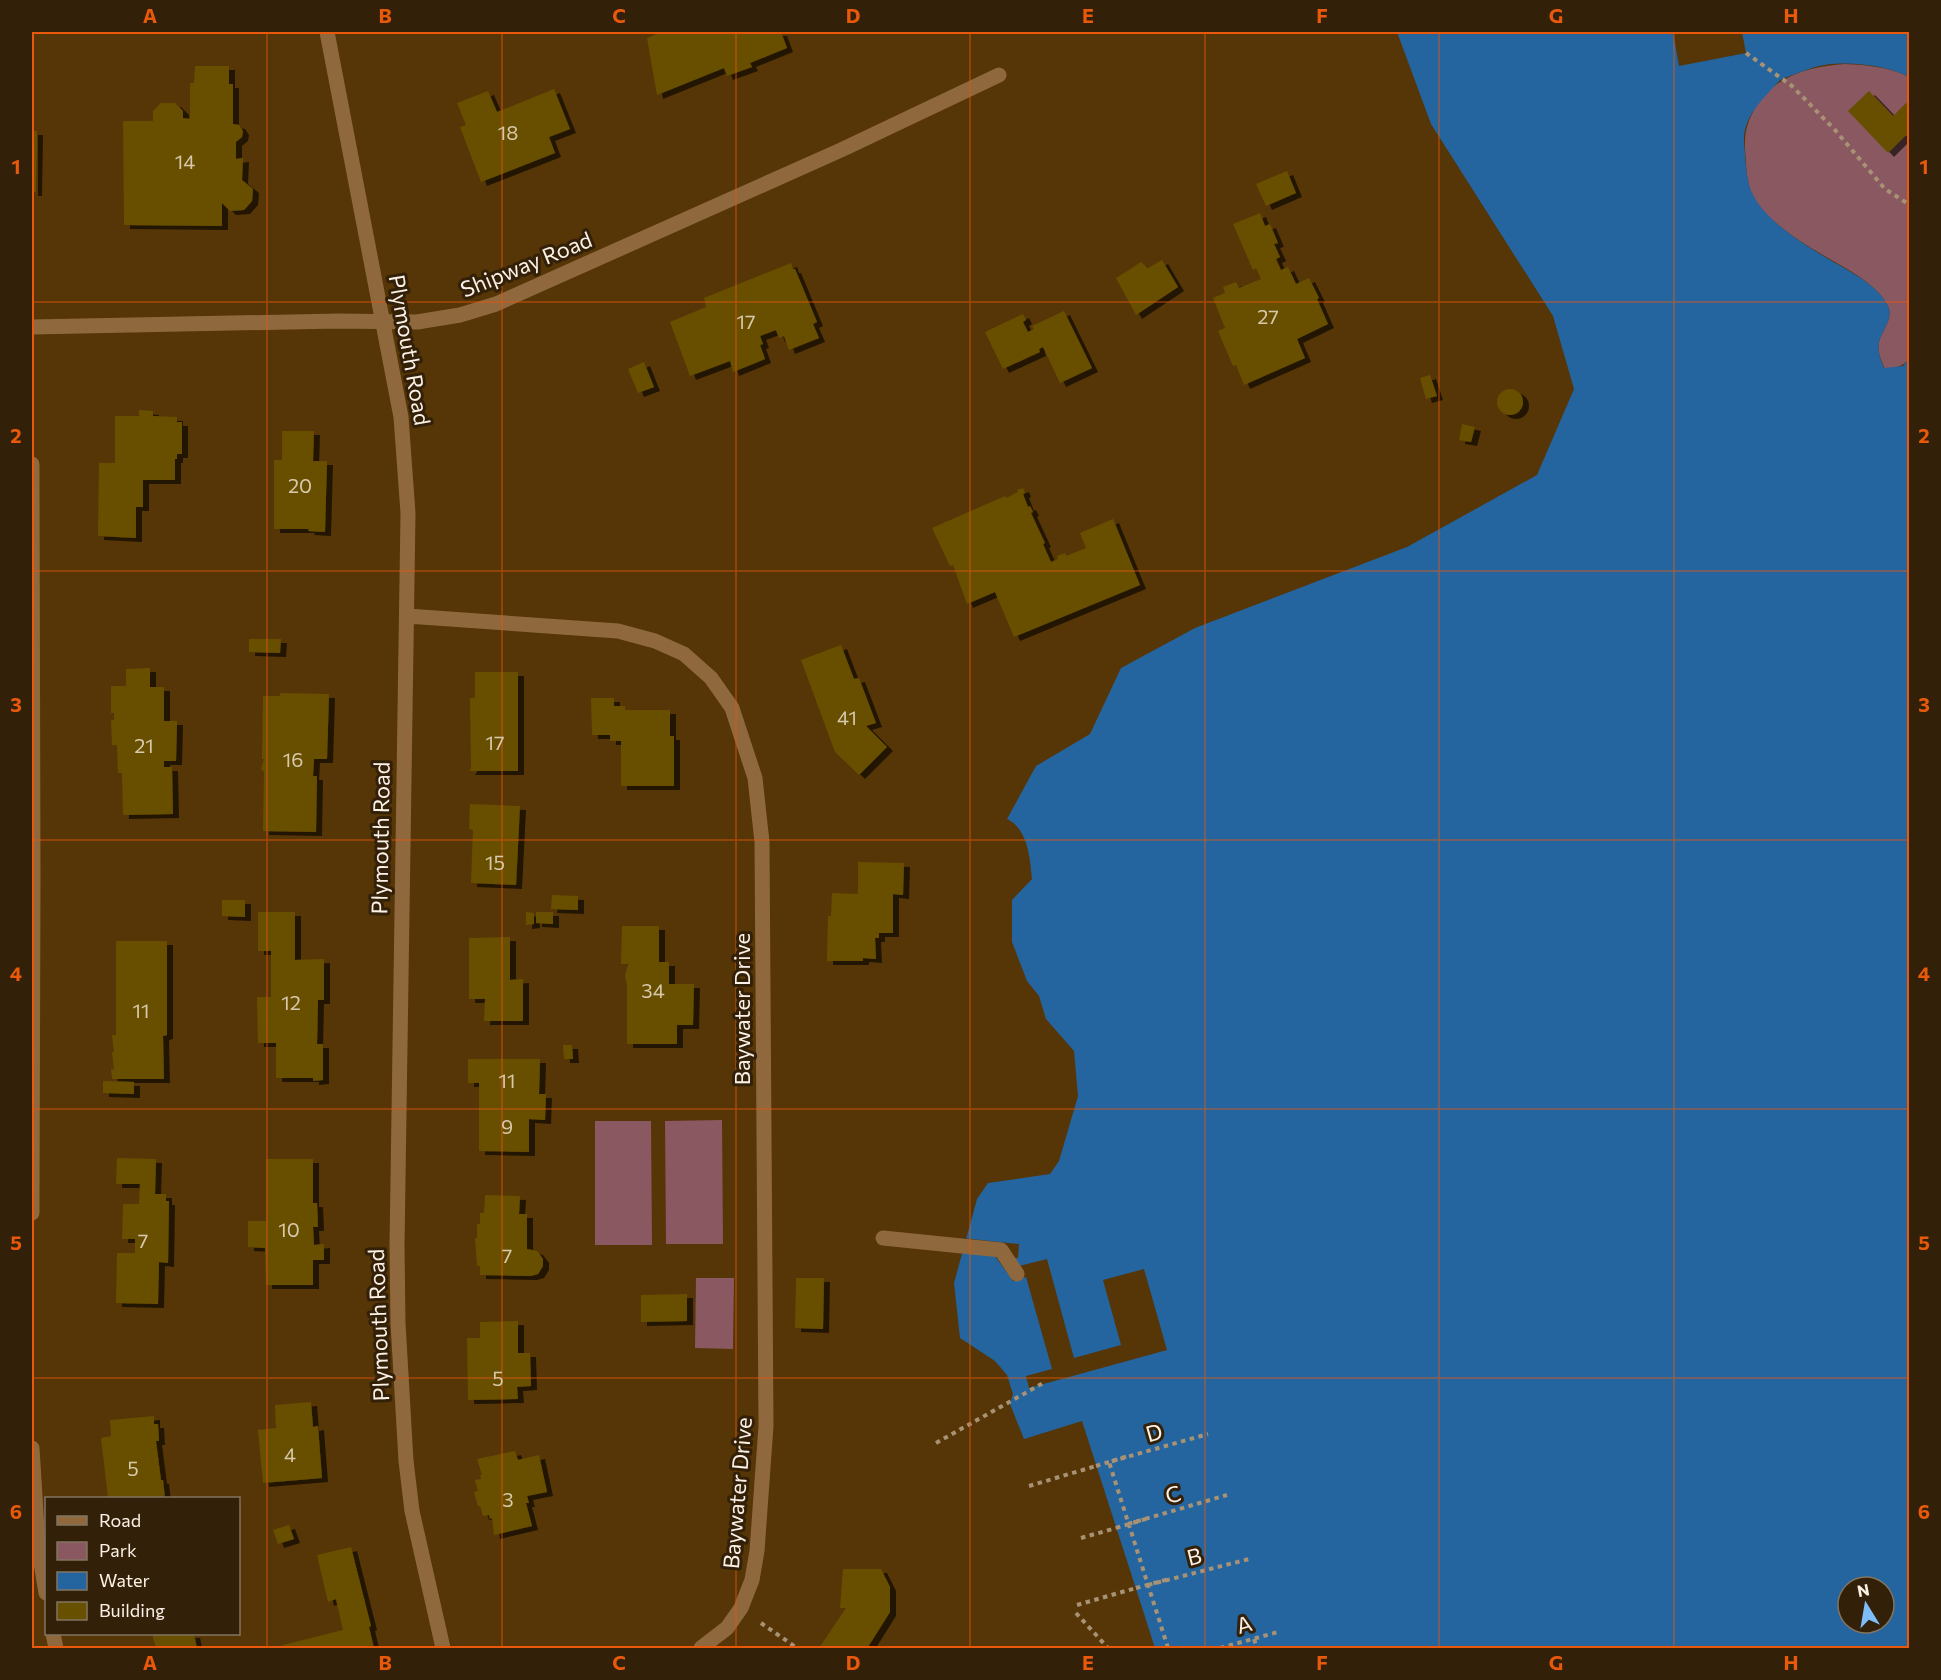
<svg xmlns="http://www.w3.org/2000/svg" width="1941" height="1680" font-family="Commissioner,sans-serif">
<defs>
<filter id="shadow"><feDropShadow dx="6" dy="4" stdDeviation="0" flood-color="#0009"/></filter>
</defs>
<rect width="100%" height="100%" fill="#563506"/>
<path fill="#8a5860" d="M 1845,64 C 1867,65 1890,67 1909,77 L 1910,358 C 1902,367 1896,368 1885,369 C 1881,360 1877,351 1879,342 C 1882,329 1895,318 1887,304 C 1877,287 1859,276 1842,266 C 1814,250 1768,225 1753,196 C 1748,186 1746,172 1746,161 C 1744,142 1744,129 1753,112 C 1772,76 1807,67 1845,64 Z
M 722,1120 L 723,1244 L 666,1244 L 665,1121 Z
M 595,1121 L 651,1121 L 652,1245 L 595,1245 Z
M 696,1278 L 734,1278 L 733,1349 L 695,1348 Z"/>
<path fill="#24659f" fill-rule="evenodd" d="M 1397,32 L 1909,32 L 1909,77 C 1885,64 1838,59 1812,68 C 1802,72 1791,75 1782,79 C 1777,82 1773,88 1769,92 C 1755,107 1743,122 1744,143 C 1746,160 1745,181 1754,197 C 1771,227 1816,252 1846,269 C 1861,278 1878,288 1887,304 C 1895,318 1882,329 1879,342 C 1877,351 1881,360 1884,368 L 1903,366 L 1909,358 L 1909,1648 L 1155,1648 L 1082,1421 L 1024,1439 L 1010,1404 L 1013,1394 L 1007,1375 L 995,1361 L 960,1338 L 954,1283 L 977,1199 L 988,1183 L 1050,1174 L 1059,1161 L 1078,1096 L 1074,1051 L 1046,1019 L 1039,996 L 1027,981 L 1012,942 L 1012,900 L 1032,879 C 1030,858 1028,829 1007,819 L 1036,766 L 1090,734 L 1121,668 L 1195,628 L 1407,547 L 1537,475 L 1574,389 L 1553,316 L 1431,124 ZM 1848,1587 L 1884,1587 L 1884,1623 L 1848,1623 Z"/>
<path fill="#563506" d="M 1673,32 L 1742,32 L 1746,53 L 1679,66 Z
M 962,1238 L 1019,1244 L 1018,1258 L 1013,1258 L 1019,1266 L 1047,1259 L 1074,1358 L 1121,1345 L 1103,1280 L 1144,1269 L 1167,1350 L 1029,1388 L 1026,1376 L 1052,1369 L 1026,1277 L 1013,1281 L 995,1256 L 958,1252 Z"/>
<path fill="#675000" filter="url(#shadow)" d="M 661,32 L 781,32 L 787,48 L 750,63 L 752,67 L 727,76 L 724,68 L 657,95 L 647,38 Z
M 195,66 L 229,66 L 229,84 L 233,84 L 233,124 L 239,125 L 243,131 L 242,137 L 236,142 L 236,159 L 243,158 L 242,180 L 253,189 L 252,201 L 244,210 L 230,211 L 222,203 L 222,226 L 124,225 L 123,121 L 153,121 L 153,111 L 161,103 L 175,103 L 183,111 L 183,118 L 190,119 L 190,83 L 194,83 Z
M 554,89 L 570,129 L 549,137 L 555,153 L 481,182 L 460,127 L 466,125 L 457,103 L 488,91 L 497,112 Z
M 1869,91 L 1893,116 L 1906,103 L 1910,106 L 1910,139 L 1906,135 L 1888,153 L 1848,111 Z
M 32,131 L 37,131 L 36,192 L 32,192 Z
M 1287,171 L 1296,193 L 1266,206 L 1256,184 Z
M 1260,213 L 1265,226 L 1270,224 L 1278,243 L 1274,244 L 1280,257 L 1276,259 L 1281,270 L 1288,267 L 1296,284 L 1309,278 L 1319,298 L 1317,299 L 1328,324 L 1297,339 L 1305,358 L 1244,385 L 1236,365 L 1233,366 L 1218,331 L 1225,328 L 1213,298 L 1225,293 L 1223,287 L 1236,282 L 1239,288 L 1261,279 L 1256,268 L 1253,270 L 1233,224 Z
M 1162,260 L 1178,287 L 1136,315 L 1116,278 L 1141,262 L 1148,268 Z
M 791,263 L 793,269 L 795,269 L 817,322 L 813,324 L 819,338 L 789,350 L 784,336 L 779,338 L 776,330 L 760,336 L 763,344 L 760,345 L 765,359 L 733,372 L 730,361 L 690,376 L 670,322 L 706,307 L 704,298 Z
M 1064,311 L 1092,368 L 1060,383 L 1043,347 L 1039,349 L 1040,352 L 1003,369 L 985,332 L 1023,314 L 1026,320 L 1023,322 L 1028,332 L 1034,329 L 1032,326 Z
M 644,362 L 654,387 L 638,393 L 628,369 Z
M 1430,375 L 1437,396 L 1426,399 L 1420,378 Z
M1497 402a13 13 0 1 1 26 0a13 13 0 1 1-26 0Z
M 139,410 L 153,411 L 153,416 L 177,417 L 177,422 L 182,422 L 182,454 L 177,454 L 177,459 L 175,459 L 175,480 L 143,480 L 143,507 L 136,507 L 136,538 L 98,536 L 99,463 L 115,463 L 115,416 L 139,416 Z
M 1462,424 L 1475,427 L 1471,442 L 1459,440 Z
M 282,431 L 314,431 L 313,461 L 327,461 L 325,532 L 308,531 L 309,529 L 274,529 L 274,460 L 282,460 Z
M 1023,488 L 1025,493 L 1023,494 L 1028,507 L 1030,506 L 1033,512 L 1031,513 L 1045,543 L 1043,544 L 1051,562 L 1058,559 L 1057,556 L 1065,553 L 1066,556 L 1086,548 L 1080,533 L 1113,519 L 1140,585 L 1014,637 L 995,592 L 967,604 L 953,565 L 950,566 L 932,528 L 1005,496 L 1006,498 L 1018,492 L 1017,490 Z
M 249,639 L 281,639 L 280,653 L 249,652 Z
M 841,645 L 854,679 L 859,678 L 876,723 L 866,726 L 887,747 L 859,775 L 835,752 L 801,660 Z
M 150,668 L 150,687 L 164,687 L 164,721 L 177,721 L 176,761 L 164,761 L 164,767 L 172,767 L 173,814 L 123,815 L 122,773 L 118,773 L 117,745 L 112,745 L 111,720 L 114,720 L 114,713 L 111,713 L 111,686 L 126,686 L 126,669 Z
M 475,672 L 518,672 L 518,771 L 469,771 L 471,768 L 470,698 L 475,698 Z
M 280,693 L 329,694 L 327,759 L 314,759 L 313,776 L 317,776 L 316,832 L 263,831 L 264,772 L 261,769 L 264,759 L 262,759 L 263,696 L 280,696 Z
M 591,698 L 614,698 L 614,706 L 625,706 L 625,710 L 670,710 L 670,736 L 674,736 L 674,786 L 621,786 L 621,741 L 610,741 L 610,735 L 592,735 Z
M 470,804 L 520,806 L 516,885 L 471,883 L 473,830 L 469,829 Z
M 858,862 L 904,863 L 903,895 L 893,894 L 893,933 L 879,933 L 879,938 L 875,938 L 876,959 L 863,958 L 863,961 L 827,961 L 828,916 L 831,916 L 832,893 L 858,894 Z
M 552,895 L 578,896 L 578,910 L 551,909 Z
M 222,900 L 245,900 L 245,917 L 222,916 Z
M 258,912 L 295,912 L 295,960 L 324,959 L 324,1000 L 318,1000 L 317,1044 L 323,1044 L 323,1080 L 313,1081 L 313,1078 L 276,1078 L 276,1043 L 258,1043 L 257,997 L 271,997 L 271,951 L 258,951 Z
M 526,912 L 534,913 L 534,924 L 526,925 Z
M 536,912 L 553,912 L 553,924 L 536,923 Z
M 622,926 L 659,926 L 659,962 L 669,962 L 669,984 L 694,984 L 693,1025 L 677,1025 L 677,1044 L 627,1044 L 627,986 L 625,976 L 628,964 L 621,964 Z
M 510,937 L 510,980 L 523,979 L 523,1021 L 484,1021 L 485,999 L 469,999 L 469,938 Z
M 116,941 L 167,941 L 167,1035 L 163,1036 L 164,1079 L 112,1079 L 111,1069 L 114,1070 L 112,1052 L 114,1052 L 112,1035 L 116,1035 Z
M 563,1045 L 572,1045 L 573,1059 L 564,1059 Z
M 468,1059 L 540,1059 L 539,1094 L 546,1094 L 545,1120 L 529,1119 L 529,1152 L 479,1151 L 479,1083 L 468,1083 Z
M 103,1081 L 134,1082 L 134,1094 L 103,1093 Z
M 117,1158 L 156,1159 L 155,1194 L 166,1194 L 166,1201 L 169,1201 L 168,1263 L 159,1262 L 158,1304 L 116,1303 L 117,1253 L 135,1253 L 135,1239 L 122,1239 L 123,1204 L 139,1204 L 140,1184 L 116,1184 Z
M 266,1159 L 313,1159 L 313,1203 L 317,1203 L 318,1227 L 313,1227 L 314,1245 L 324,1244 L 324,1260 L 313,1260 L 313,1285 L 266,1285 L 265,1248 L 248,1247 L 248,1221 L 266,1221 Z
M 485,1195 L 520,1196 L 519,1214 L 527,1214 L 527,1249 L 537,1251 L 543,1259 L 543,1266 L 538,1274 L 531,1276 L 480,1275 L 480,1266 L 477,1266 L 475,1238 L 477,1238 L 477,1224 L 480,1224 L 480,1213 L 484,1213 Z
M 796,1278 L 824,1278 L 823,1329 L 795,1328 Z
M 687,1294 L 687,1321 L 641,1322 L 641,1295 Z
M 518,1321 L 518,1353 L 530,1353 L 531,1386 L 517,1387 L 518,1399 L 468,1400 L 467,1338 L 480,1338 L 480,1322 Z
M 311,1402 L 313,1427 L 318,1426 L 322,1478 L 263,1483 L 258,1430 L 276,1428 L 275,1405 Z
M 154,1416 L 154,1424 L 158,1424 L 159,1441 L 156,1441 L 161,1480 L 163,1480 L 165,1498 L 108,1498 L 101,1438 L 111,1436 L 110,1420 Z
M 515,1451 L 518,1460 L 539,1455 L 547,1492 L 527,1496 L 529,1503 L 526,1503 L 532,1526 L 494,1535 L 492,1518 L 490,1519 L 489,1515 L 483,1516 L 480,1506 L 478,1506 L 474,1492 L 478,1491 L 475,1480 L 481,1479 L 480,1475 L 482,1475 L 477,1459 Z
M 289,1525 L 294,1539 L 278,1544 L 273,1530 Z
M 351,1547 L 371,1626 L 369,1627 L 374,1648 L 283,1648 L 283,1645 L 343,1630 L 336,1599 L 328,1602 L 317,1555 Z
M 843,1569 L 881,1569 L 890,1587 L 890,1612 L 868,1647 L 871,1648 L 819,1648 L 846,1608 L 840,1608 Z
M 152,1634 L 194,1634 L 197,1648 L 156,1648 Z"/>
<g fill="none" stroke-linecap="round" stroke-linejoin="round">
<path stroke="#a89275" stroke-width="4" stroke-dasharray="4.5 4.5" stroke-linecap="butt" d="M 1746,53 L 1792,86 L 1835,130 L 1885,189 L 1910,205
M 936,1443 L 1045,1382
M 1029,1486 L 1096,1466
M 1128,1524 L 1227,1495
M 1081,1538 L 1116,1528
M 1148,1585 L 1249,1559
M 1077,1605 L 1136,1588
M 1076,1613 L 1108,1648
M 761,1623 L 797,1648
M 1254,1639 L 1257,1648
M 1168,1648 L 1109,1462 L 1208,1434
M 1220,1648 L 1278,1632"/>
<path stroke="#8f693d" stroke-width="15" d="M 883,1238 L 1001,1250 L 1017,1274"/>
<path stroke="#8f693d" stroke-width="15" d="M 327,32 L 401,417 L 408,513 L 397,1246 L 398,1323 L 406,1461 L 412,1511 L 443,1648
M 32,327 L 338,321 L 417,322 L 460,315 L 496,304 L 841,150 L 999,75
M 32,464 L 33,875 L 32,1213
M 407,616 L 618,631 L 655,641 L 684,654 L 711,678 L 732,708 L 755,778 L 762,842 L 766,1426 L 757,1551 L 752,1580 L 741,1608 L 727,1628 L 701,1648
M 32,1448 L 38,1545 L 46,1593
M 53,1634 L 56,1648"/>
<path stroke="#a89275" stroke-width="4" stroke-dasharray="4.5 4.5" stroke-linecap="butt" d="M 1096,1466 L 1128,1456
M 1116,1528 L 1149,1518
M 1136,1588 L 1169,1579"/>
</g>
<path fill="none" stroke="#e8590c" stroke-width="1.5" stroke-opacity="0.55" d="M 267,32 L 267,1648M 502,32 L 502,1648M 736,32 L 736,1648M 970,32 L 970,1648M 1205,32 L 1205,1648M 1439,32 L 1439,1648M 1674,32 L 1674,1648M 32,302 L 1910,302M 32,571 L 1910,571M 32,840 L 1910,840M 32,1109 L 1910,1109M 32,1378 L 1910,1378"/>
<g text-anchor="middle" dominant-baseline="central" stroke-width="6" stroke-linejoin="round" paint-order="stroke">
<g font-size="20" fill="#d7c9ac">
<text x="508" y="132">18</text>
<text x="185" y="161">14</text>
<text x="1268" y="316">27</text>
<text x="746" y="321">17</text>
<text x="300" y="485">20</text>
<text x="847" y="717">41</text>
<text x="495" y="742">17</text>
<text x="144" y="745">21</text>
<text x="293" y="759">16</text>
<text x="495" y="862">15</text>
<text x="653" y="990">34</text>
<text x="291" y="1002">12</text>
<text x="141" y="1010">11</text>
<text x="507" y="1080">11</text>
<text x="507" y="1126">9</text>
<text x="289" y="1229">10</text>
<text x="143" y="1240">7</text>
<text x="507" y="1255">7</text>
<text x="498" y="1378">5</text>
<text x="290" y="1454">4</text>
<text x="133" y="1468">5</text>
<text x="508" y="1499">3</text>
</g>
<g font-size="22" fill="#fcf1e6" stroke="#332008">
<text transform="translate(526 264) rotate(-22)">Shipway Road</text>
<text transform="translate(410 350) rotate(80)">Plymouth Road</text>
<text transform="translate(380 838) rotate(-89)">Plymouth Road</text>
<text transform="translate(741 1009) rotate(-90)">Baywater Drive</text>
<text transform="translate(378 1325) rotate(-92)">Plymouth Road</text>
<text transform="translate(1154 1432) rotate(-16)">D</text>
<text transform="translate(737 1493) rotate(-85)">Baywater Drive</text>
<text transform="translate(1173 1494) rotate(-16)">C</text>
<text transform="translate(1194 1556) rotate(-14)">B</text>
<text transform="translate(1244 1624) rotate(-16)">A</text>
</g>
</g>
<rect width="1941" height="1680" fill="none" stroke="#332008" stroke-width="66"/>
<rect x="45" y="1497" width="195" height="138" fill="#332008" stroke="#837461" stroke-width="1.5"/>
<rect x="57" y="1516" width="30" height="9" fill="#8f693d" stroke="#837461" stroke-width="1.5"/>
<text x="99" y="1527" font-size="18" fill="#fcf1e6">Road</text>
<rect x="57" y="1542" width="30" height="18" fill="#8a5860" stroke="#837461" stroke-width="1.5"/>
<text x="99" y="1557" font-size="18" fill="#fcf1e6">Park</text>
<rect x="57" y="1572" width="30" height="18" fill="#24659f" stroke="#837461" stroke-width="1.5"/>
<text x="99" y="1587" font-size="18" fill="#fcf1e6">Water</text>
<rect x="57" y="1602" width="30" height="18" fill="#675000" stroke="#837461" stroke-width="1.5"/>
<text x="99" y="1617" font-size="18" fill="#fcf1e6">Building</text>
<g transform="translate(1866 1605) rotate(349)"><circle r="28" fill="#332008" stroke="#837461" stroke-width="1.5"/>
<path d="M0-4.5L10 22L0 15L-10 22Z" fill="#7fbdfa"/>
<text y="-9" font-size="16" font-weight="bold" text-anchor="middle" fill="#fcf1e6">N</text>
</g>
<rect x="33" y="33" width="1875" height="1614" fill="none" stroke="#e8590c" stroke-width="2"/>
<g font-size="20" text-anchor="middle" font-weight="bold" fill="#e8590c">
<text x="150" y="23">A</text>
<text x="385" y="23">B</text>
<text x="619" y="23">C</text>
<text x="853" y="23">D</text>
<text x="1088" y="23">E</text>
<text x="1322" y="23">F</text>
<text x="1556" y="23">G</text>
<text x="1791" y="23">H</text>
<text x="16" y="174">1</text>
<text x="1924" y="174">1</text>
<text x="16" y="443">2</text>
<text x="1924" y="443">2</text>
<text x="16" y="712">3</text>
<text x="1924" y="712">3</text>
<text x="16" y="981">4</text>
<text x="1924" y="981">4</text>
<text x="16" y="1250">5</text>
<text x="1924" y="1250">5</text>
<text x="16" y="1519">6</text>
<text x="1924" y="1519">6</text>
<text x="150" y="1670">A</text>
<text x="385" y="1670">B</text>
<text x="619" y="1670">C</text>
<text x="853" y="1670">D</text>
<text x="1088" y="1670">E</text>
<text x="1322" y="1670">F</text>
<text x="1556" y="1670">G</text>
<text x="1791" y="1670">H</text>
</g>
</svg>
